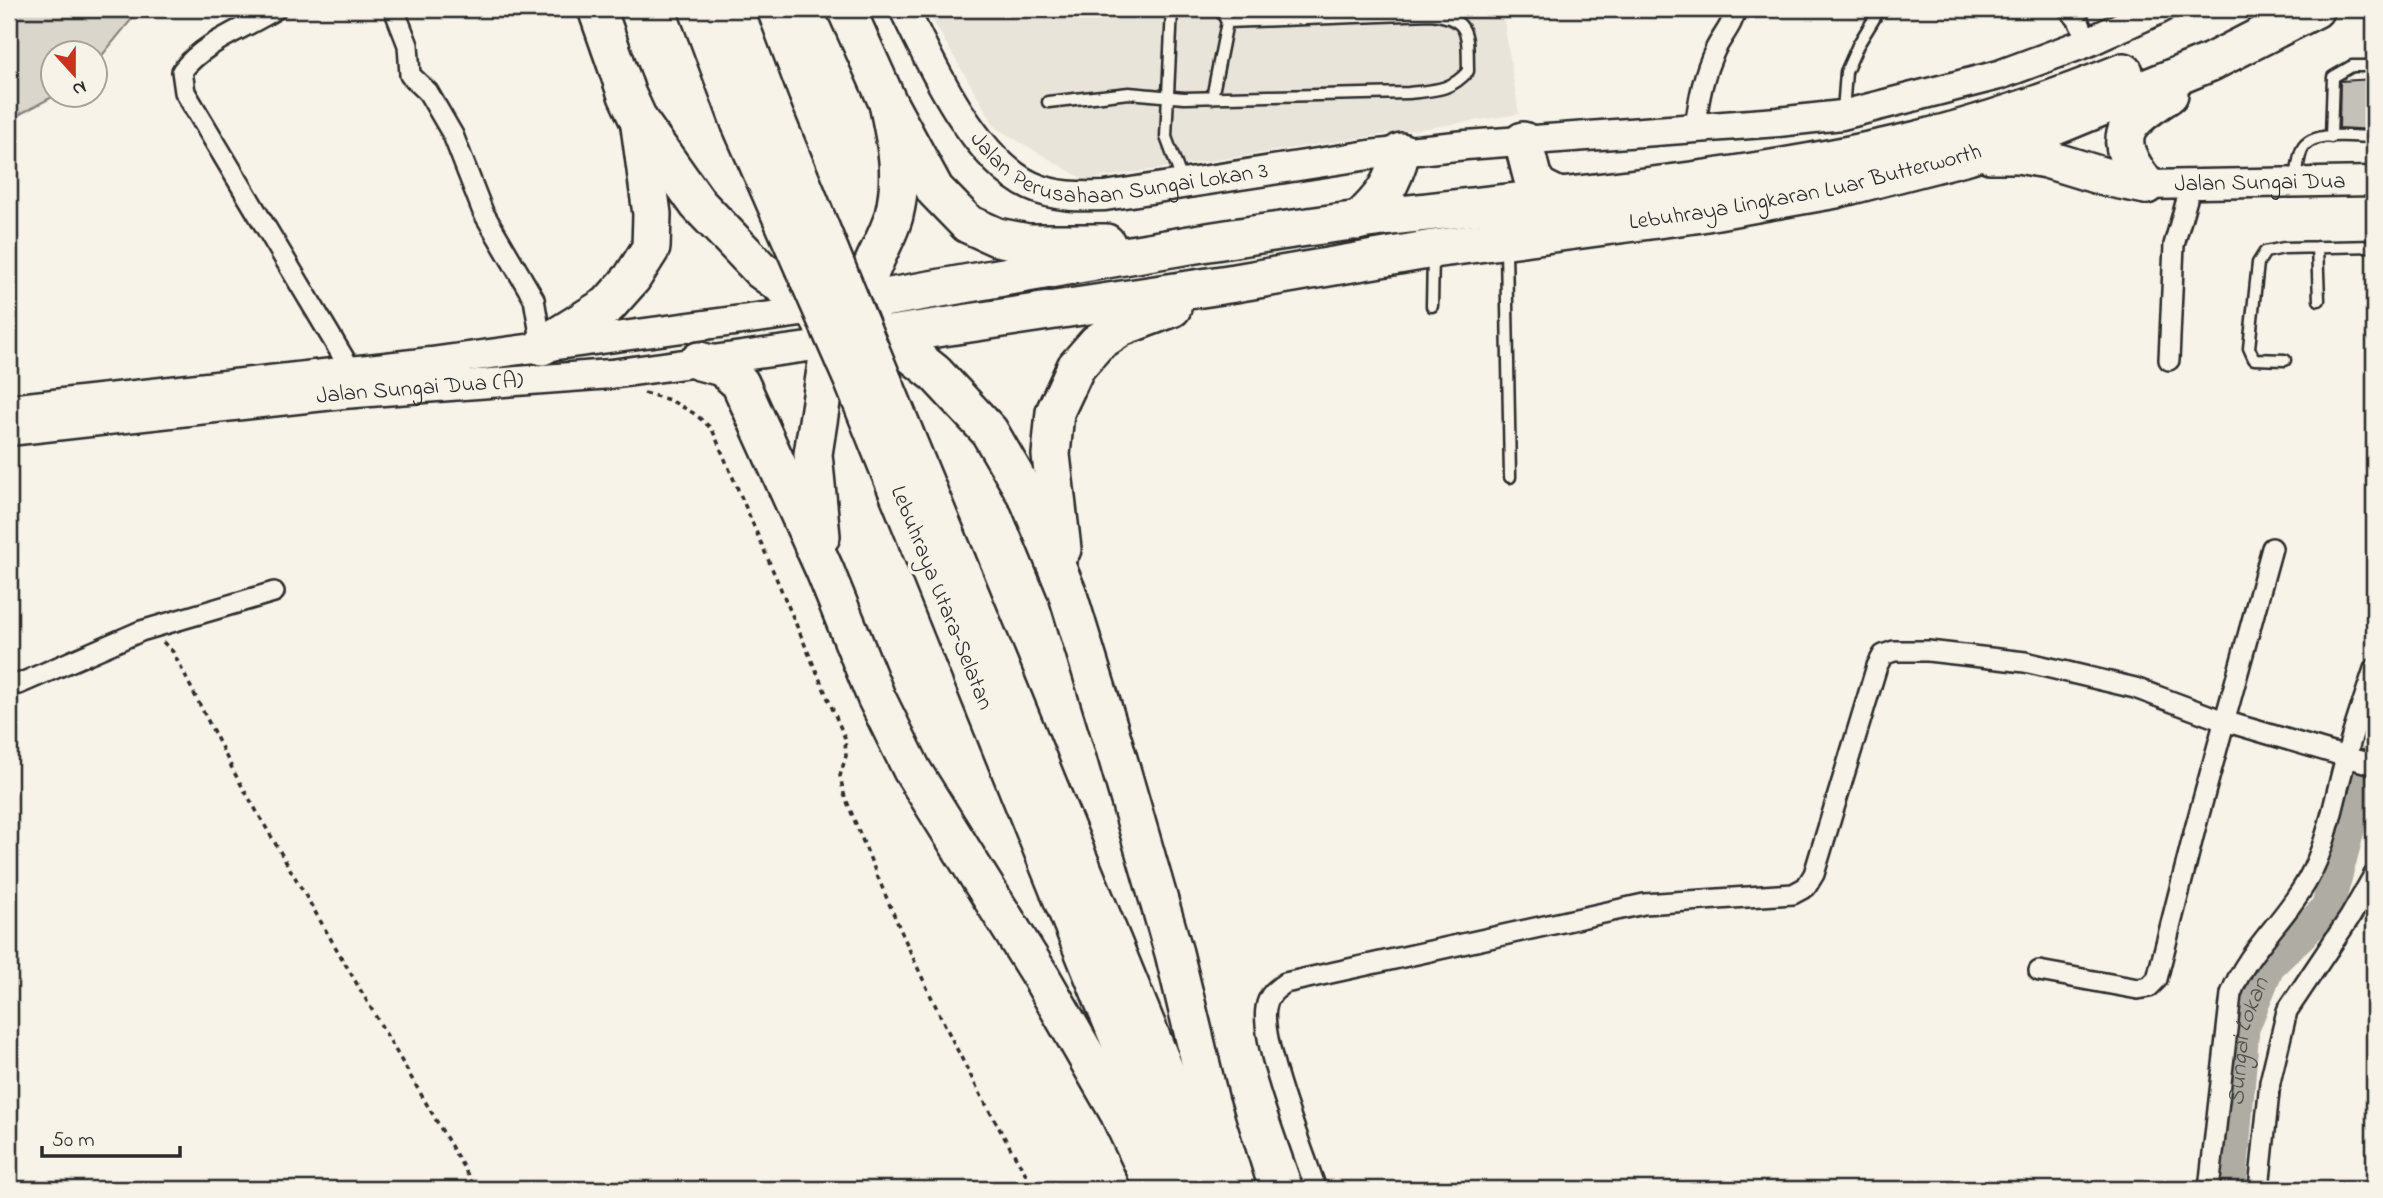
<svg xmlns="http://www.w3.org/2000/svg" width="2383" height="1198" font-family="'Indie Flower',sans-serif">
<rect width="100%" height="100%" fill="#f7f3e8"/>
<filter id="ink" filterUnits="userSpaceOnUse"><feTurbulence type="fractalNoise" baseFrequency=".0143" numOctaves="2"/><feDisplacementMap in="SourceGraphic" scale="14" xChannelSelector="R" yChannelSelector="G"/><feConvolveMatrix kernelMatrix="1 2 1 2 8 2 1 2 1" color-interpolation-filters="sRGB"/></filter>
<g filter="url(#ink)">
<path fill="#e8e4da" d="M 926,9 L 1502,9 L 1519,114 L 1085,180 L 996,128 Z"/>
<path fill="#dad6cc" stroke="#82807c" stroke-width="2" d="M 9,9 L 140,9 L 95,64 L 94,52 L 52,52 L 52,94 L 56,95 L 9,120 Z"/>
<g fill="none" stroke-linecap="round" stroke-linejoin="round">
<path stroke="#afaca4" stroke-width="33" id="s1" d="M 2230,1189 L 2243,1028 L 2268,966 L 2327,909 L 2354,808 L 2374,760"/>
</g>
<path fill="#c4c1b9" stroke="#2b2b2b" stroke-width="2" d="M 2374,79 L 2374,130 L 2339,128 L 2340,81 Z"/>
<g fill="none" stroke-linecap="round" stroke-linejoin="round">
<g stroke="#2b2b2b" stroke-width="15">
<path id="lane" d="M 1172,9 L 1166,137 L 1182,180
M 1212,98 L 1227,22
M 1048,102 L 1129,93 L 1184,98 L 1409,93 C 1434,90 1451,91 1468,71 C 1467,36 1472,19 1431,14 L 1227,22 L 1220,9
M 1843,111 L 1846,72 L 1858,45 L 1880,9
M 2331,137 L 2333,77 L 2352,66 L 2374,66
M 2296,181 C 2297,172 2298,161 2301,152 C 2308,129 2354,137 2374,137
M 1506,247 L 1510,477
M 2317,247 L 2319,300
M 1432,306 L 1433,256
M 2285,360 L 2254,359 L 2249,348 L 2258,263 L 2265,252 L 2284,248 L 2374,246"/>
</g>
<g stroke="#2b2b2b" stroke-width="24">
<path id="street" d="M 276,9 C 245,29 205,41 182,71 L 185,92 L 351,370
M 394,9 L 408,45 L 410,75 L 428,92 L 453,135 L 483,212 L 534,299 L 542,346
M 2069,9 L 2078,20 L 2088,42
M 1695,127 C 1699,99 1703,74 1716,48 C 1723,35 1733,24 1736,9
M 2169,360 L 2174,245 L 2191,185
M 9,683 L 19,684 L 141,631 L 274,592
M 2039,971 L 2138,989 L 2149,987 L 2157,979 L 2195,829 L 2272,548
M 1316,1189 C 1303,1150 1260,1043 1266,1008 C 1268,995 1275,990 1285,983 L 1644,904 L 1793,894 L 1806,887 L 1814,874 L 1877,666 L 1883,655 L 1894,651 L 1928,651 L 2025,662 L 2135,688 L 2224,721 L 2374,765
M 2209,1189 L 2231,994 C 2247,950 2286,920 2308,879 C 2328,843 2334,800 2345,761 C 2353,730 2364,700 2374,669
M 2259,1189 L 2270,1082 L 2287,1011 L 2350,917 L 2374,875"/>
</g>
<g stroke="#2b2b2b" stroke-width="33">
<g id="secondary">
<path id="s2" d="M 904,9 C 930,63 975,160 1031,186 C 1055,197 1080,197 1105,196 L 1369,155 L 1466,145 L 1778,122 L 1842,115 L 1999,75 L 2088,42 L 2160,9"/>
<path id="s3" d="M 2146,185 L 2374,181"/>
<path d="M 9,409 L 431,362 L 816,310"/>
<path id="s4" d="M 9,431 L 343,394 L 611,374 L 830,344"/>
</g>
</g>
<g stroke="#2b2b2b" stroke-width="42">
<g id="highway">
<path d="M 597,9 L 627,95 L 639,121 L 698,204 L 761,270 L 816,310 L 830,344 L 813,454 L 821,536"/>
<path d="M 698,9 L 740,122"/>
<path d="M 734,9 L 771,108"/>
<path d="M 846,9 L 888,103 L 935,190 L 968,224 L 997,237 L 1028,243 L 1106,243"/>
<path d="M 888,103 C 896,142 904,174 894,215 C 888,240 861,278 864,301 C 866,313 873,326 877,337 L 911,354 L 935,373 L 989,431 L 1029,500 L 1067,592 L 1114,745 L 1174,953 L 1210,1102 L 1237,1189"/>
<path d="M 1523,141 L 1532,176 L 1539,187 L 1559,197"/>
<path d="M 1990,154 L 2018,154 L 2046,159 L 2105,177 L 2146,185"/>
<path d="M 2146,185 C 2108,136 2124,123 2169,94"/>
<path d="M 1358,221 C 1383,198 1392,185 1401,152"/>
<path d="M 820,309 C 1000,279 1179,243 1360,220 C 1545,197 1732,184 1914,141 C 1986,124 2056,99 2124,72"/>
<path id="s5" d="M 836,343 L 1235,283 L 1433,249 L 1695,214 L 1836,189 L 1968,155 L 2043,131 L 2211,62 L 2315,9"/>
<path d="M 542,346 L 608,305 L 632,278 L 651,248 L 652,214 L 640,126"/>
<path d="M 699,361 L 722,367 L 740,383 L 825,571 L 876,697 L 912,770 L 1041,977 L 1119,1113 L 1155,1189"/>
<path d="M 946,535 L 1213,1189"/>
<path d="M 919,544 L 1178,1185"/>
<path d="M 1062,549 L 1051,455 L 1055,412 L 1076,367 L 1097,343 L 1121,327 L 1172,308"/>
</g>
</g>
<path stroke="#2b2b2b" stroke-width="3.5" stroke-dasharray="5 5" stroke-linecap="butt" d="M 644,393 L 670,400 L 695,414 L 712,429 L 845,738 L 846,756 L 840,776 L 844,794 C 898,931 958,1064 1035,1189
M 163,642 L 173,652 L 235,774 L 476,1189"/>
<use href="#lane" stroke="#f7f3e8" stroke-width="10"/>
<use href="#street" stroke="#f7f3e8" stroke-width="19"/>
<use href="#secondary" stroke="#f7f3e8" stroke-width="28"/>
<use href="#highway" stroke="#f7f3e8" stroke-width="37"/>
<g stroke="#2b2b2b" stroke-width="42" stroke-linecap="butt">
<path id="highway-bridge" d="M 771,108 L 946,535
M 740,122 L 853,380 L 919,544"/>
</g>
<use href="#highway-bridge" stroke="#f7f3e8" stroke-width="37"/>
</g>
</g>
<g text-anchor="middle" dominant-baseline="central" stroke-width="7" stroke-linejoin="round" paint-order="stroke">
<g font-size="23" fill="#2b2b2b" stroke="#f7f3e8">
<text stroke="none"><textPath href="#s2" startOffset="303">Jalan Perusahaan Sungai Lokan 3</textPath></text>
<text stroke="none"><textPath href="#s3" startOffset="114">Jalan Sungai Dua</textPath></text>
<text stroke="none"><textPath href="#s5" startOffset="982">Lebuhraya Lingkaran Luar Butterworth</textPath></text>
<text stroke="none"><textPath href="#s4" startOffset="413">Jalan Sungai Dua (A)</textPath></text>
<text transform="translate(941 598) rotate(68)">Lebuhraya Utara–Selatan</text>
</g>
<g font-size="24" font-style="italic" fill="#53524f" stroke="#f7f3e8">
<text stroke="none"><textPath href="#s1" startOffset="149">Sungai Lokan</textPath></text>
</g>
</g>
<rect width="2383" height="1198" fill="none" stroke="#f7f3e8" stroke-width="35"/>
<rect x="18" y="18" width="2348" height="1163" fill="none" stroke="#2b2b2b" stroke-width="2.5" filter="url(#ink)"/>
<g transform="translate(74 74) rotate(159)"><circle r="33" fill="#f7f3e8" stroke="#a5a39c" stroke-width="2"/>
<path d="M0-5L12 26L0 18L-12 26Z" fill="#c8321e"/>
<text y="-10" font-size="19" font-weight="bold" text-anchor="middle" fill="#2b2b2b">N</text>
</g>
<path d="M42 1146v10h138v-10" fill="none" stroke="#2b2b2b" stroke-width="3.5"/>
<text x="52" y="1146" font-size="21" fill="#2b2b2b" stroke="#f7f3e8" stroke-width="5" paint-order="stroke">50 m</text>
</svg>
